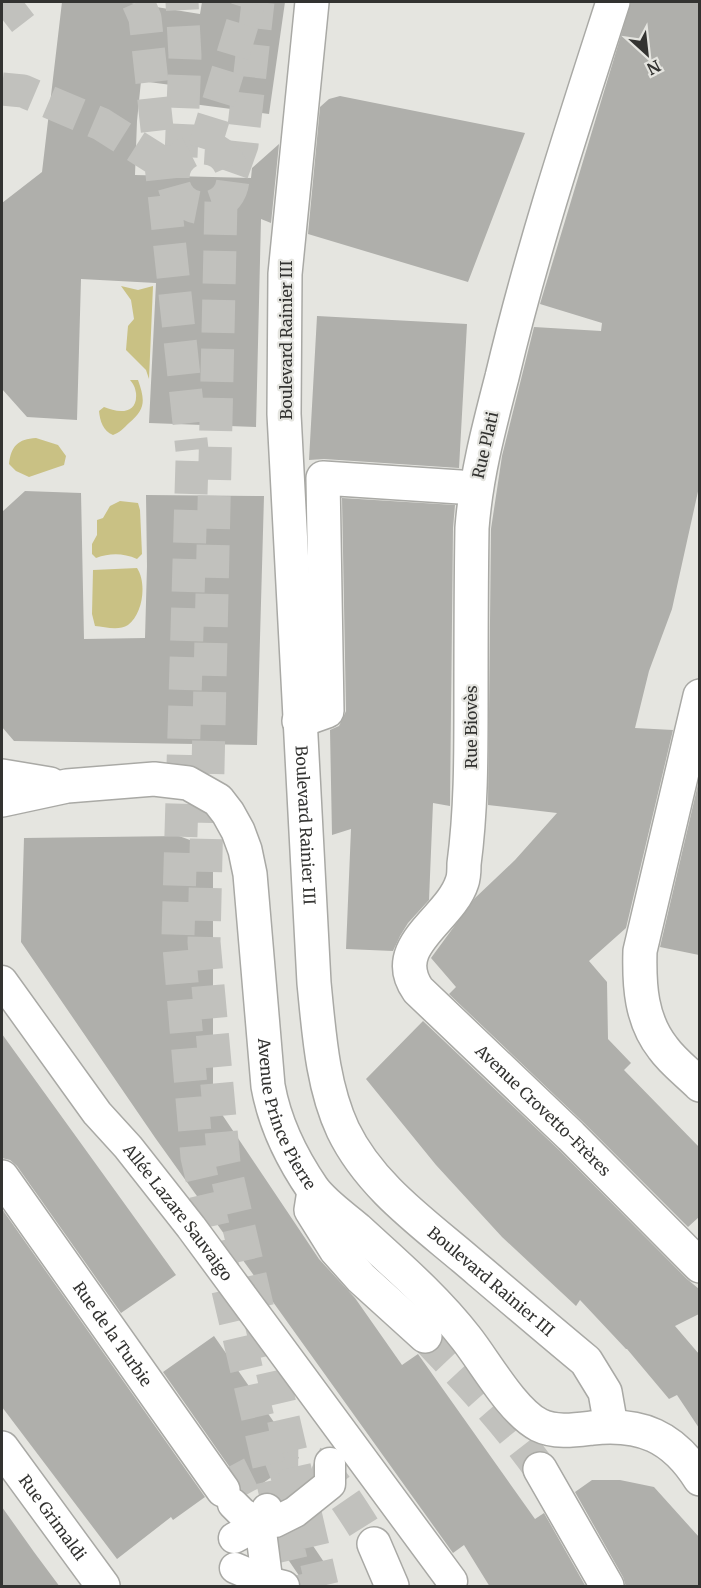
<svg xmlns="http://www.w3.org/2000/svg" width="701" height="1588" font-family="Merriweather,serif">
<rect width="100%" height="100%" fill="#e5e5e0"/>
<path fill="#c9c184" d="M 121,286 L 138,290 L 153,286 L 149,379 L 146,370 L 126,350 L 128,326 L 134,319 L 131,300 Z
M 130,380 L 138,380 C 145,400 146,409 129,423 C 124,428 119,433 113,435 C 103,431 100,421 99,411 L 104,407 C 118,413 138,415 136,393 C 135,387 134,385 130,380 Z
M 36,438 L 58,445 L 66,456 L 64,465 L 29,477 L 16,471 L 9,464 C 11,446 18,439 36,438 Z
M 120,501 L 138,503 L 140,510 L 142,554 L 137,559 C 123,553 110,553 96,558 L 92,554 L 92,544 L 97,535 L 97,520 L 103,518 L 110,506 Z
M 137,568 C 147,583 143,614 128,625 C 119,631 105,627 95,626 L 92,614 L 93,570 Z"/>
<path fill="#afafab" d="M 62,2 L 125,2 L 200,14 L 202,2 L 285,2 L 269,114 L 193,104 L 194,88 L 141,81 L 137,121 L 135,175 L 251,178 L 252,168 L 279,144 L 271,223 L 261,219 L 256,427 L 149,423 L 156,283 L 81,279 L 77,420 L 27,417 L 2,389 L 2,203 L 42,172 Z
M 631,2 L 699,2 L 699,487 L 672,609 L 649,671 L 635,728 L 673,730 L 626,928 L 589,961 L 607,982 L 608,1039 L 631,1063 L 624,1070 L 699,1147 L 699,1217 L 688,1227 L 584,1123 L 449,994 L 456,987 L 431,958 L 475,898 L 515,860 L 557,813 L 488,805 L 491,529 L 502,456 L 534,327 L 601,331 L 602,323 L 540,304 Z
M 340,96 L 525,133 L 468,282 L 308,234 L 320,107 L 329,99 Z
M 317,316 L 467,324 L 459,468 L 324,459 L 309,460 Z
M 25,491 L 81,493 L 84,639 L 145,638 L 147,566 L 146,495 L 264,496 L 257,745 L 14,741 L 2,727 L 2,512 Z
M 342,498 L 455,505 L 453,528 L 450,806 L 433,803 L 429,900 L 408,923 L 400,936 L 393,951 L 346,949 L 351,829 L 332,835 L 330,730 L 339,726 L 346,711 Z
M 699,780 L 699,955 L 660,947 Z
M 179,836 L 198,843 L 208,851 L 213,861 L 213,1101 L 319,1259 L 355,1298 L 402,1365 L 418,1354 L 535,1519 L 544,1513 L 586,1587 L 490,1587 L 464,1545 L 453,1553 L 156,1139 L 21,942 L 24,838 Z
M 423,1021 L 558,1149 L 687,1279 L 699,1289 L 699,1314 L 675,1326 L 699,1354 L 699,1428 L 677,1395 L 669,1399 L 627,1349 L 626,1349 L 580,1300 L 576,1306 L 502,1237 L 436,1165 L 366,1079 Z
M 2,1034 L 176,1275 L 121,1313 L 17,1166 L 10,1160 L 2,1158 Z
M 2,1209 L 205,1497 L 173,1520 L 171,1517 L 117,1559 L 2,1407 Z
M 214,1336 L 299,1458 L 247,1494 L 242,1490 L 238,1479 L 163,1372 Z
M 592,1480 L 620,1480 L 654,1487 L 699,1537 L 699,1587 L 626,1587 L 623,1577 L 575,1492 Z
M 2,1507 L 34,1552 L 60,1587 L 2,1587 Z
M 301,1528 L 330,1571 L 306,1586 L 281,1549 L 279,1539 Z"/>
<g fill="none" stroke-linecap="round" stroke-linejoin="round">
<path stroke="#c1c1bd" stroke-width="33" stroke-dasharray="33 16" stroke-linecap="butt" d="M 425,1336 C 467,1380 504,1419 540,1469
M 223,1490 C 245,1475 296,1446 322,1468 C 326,1471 329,1478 333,1482 C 348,1502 361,1523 374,1544"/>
<path stroke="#c1c1bd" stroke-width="33" stroke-dasharray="33 16" stroke-linecap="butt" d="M 232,173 L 242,145 L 258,2"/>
<path stroke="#c1c1bd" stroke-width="33" stroke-dasharray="33 16" stroke-linecap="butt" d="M 2,13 L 13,2
M 181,157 L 185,56 L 182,2"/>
<path stroke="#c1c1bd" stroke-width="33" stroke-dasharray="33 16" stroke-linecap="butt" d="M 138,2 L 145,18 L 192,450
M 2,19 L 24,2
M 2,89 L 23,91 L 101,124 L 172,169
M173 178a30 30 0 1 1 60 0a30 30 0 1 1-60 0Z
M 204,149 L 249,2
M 221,202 L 204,942 L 224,1163 L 322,1586
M 192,461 L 178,935 L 197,1157 L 297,1586"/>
<g stroke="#a9a9a5" stroke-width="33">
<g id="pedestrian">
<path id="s1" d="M 2,981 L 97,1113 L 128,1147 L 191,1227 L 452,1581"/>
<path d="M 233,1504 L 242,1513 L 260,1524"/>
<path d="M 267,1509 L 260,1524 L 268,1586"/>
<path d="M 234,1538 L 260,1524 L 275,1522 L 295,1512 L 330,1484 L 330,1463"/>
<path d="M 235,1568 L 268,1582 L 284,1586"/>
</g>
</g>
<g stroke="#a9a9a5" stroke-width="36">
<g id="minor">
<path id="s2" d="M 312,2 L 285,274 L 284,414 L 314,983 C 319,1032 322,1085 343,1130 C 369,1184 419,1220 464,1258 C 504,1292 545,1327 586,1361 L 605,1392 L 611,1426"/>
<path id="s3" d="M 613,2 C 573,126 532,250 502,377 C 489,427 476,476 472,528 C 471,587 471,646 471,705 C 471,759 471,811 464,864 C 464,870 464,877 462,882 C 450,920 387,946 418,990 L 571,1136 L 700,1266"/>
<path d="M 700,696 L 640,951 C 639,986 641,1020 663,1048 C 673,1062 688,1073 700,1085"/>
<path d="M 299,721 L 327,711 L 323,478 L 460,487 L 475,490"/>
<path id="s4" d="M 2,1177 L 223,1490"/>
<path d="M 314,1191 L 311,1210 L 336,1250 L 361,1278 L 425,1336"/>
<path d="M 540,1469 L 607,1586"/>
<path d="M 374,1544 L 392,1586"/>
</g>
</g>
<g stroke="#a9a9a5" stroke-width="36">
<g id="secondary">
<path d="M 2,776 L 50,784"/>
<path id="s5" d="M 2,800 L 67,786 L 154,779 L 188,783 L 218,800 L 228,813 L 238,831 L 245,850 L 250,874 L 268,1086 C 275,1125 291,1157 313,1189 C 324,1204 343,1217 357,1229 C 395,1264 434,1297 466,1338 C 485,1362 512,1411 539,1425 C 555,1433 575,1430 592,1428 C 641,1423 673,1436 700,1479"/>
<path id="s6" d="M 2,1448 L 103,1586"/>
</g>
</g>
<use href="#pedestrian" stroke="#fff" stroke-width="30"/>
<use href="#minor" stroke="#fff" stroke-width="33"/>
<use href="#secondary" stroke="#fff" stroke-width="33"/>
</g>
<g text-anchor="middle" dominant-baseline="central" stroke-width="4.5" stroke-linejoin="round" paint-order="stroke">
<g font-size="16" fill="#333331" stroke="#e5e5e0">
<text transform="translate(286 340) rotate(-90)">Boulevard Rainier III</text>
<text transform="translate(485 445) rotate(-77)">Rue Plati</text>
<text transform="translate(471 727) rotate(-90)">Rue Biovès</text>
<text stroke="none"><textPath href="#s2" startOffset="825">Boulevard Rainier III</textPath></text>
<text stroke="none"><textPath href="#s3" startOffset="1200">Avenue Crovetto-Frères</textPath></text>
<text stroke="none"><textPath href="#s5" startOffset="549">Avenue Prince Pierre</textPath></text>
<text stroke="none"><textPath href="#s1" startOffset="291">Allée Lazare Sauvaigo</textPath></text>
<text stroke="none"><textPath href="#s2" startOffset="1347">Boulevard Rainier III</textPath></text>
<text stroke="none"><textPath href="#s4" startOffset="192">Rue de la Turbie</textPath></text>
<text stroke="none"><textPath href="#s6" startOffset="86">Rue Grimaldi</textPath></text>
</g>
</g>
<rect width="701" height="1588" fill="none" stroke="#333331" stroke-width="6"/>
<g transform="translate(647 54) rotate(153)" stroke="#e5e5e0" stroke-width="4.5" paint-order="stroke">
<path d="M0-4.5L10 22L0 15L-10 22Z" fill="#333331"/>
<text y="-9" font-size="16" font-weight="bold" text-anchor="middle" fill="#333331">N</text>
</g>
</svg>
